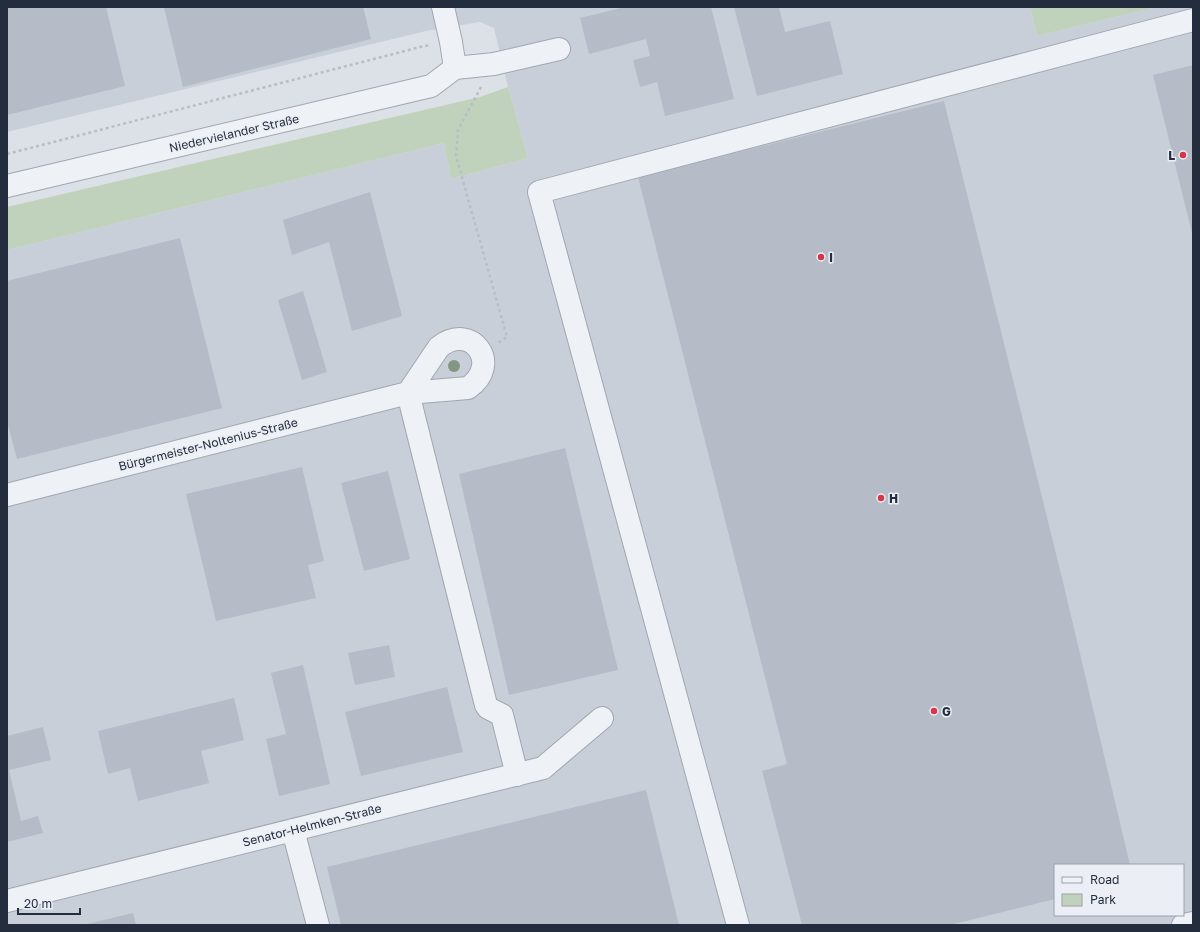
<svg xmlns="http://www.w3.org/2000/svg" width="1200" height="932" font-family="'Golos Text',sans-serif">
<rect width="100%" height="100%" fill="#dce0e7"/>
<path fill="#c9cfd9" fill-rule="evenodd" d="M 7,7 L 1030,7 L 1037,36 L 1157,7 L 1193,7 L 1193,925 L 7,925 L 7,250 L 444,143 L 451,179 L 528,158 L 508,87 L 494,28 L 480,22 L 426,31 L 7,132 ZM 1055,865 L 1183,865 L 1183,915 L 1055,915 Z"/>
<path fill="#c1d2bc" d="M 1030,7 L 1157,7 L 1037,36 Z
M 508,87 L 528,158 L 451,179 L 444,143 L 7,250 L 7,207 L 480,97 Z"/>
<path fill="#b5bbc7" d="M 7,7 L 106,7 L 125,86 L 7,115 Z
M 164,7 L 363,7 L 371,39 L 183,87 Z
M 625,7 L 711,7 L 734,99 L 665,116 L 657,82 L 640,87 L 633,60 L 650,56 L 646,39 L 589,54 L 580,18 Z
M 734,7 L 779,7 L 785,32 L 830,21 L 843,74 L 757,96 Z
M 1193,65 L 1193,233 L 1192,233 L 1153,75 Z
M 944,101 L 1063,582 L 1130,865 L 1055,865 L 1055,899 L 950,925 L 802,925 L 762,771 L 787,764 L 638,177 Z
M 370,192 L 402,316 L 352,331 L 329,242 L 292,255 L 283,220 Z
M 180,238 L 222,408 L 17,459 L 7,421 L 7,281 Z
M 303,291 L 327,372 L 302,380 L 278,300 Z
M 565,448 L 618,670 L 509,695 L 459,474 Z
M 302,467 L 324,561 L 308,565 L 316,598 L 216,621 L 186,494 Z
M 388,471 L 410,559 L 364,571 L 341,483 Z
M 389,645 L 395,677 L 355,685 L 348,653 Z
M 303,665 L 330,784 L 279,796 L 266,739 L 286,734 L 271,673 Z
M 447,687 L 463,752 L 361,776 L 345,712 Z
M 234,698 L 244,740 L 201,751 L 209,783 L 138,801 L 130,768 L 108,774 L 98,731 Z
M 43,727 L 51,760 L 9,770 L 21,821 L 38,816 L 43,833 L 7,842 L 7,736 Z
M 646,790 L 679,925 L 341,925 L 327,867 Z
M 133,913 L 136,925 L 87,925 L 87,924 Z"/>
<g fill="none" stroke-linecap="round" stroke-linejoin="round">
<g stroke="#a1a7b1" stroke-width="24">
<path id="minor" d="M 443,7 L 451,42 L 455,68
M 7,186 L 431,86 L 455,68 L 494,64 L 559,49
M 408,393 L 486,705 L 488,708 L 502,715 L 517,775
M 7,495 L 408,393 L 468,388 C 503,364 471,321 439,347 L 408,393
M 293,830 L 318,925
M 7,901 L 543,768 L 602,718
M 738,925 L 539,192 L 1193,20
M 1183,925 L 1193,923"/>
</g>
<path stroke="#b9bec5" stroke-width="2.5" stroke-dasharray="3 3" stroke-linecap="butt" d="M 481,87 L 458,130 L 456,156 L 507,337 L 498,343
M 7,154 L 420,47 L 431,45"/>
<use href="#minor" stroke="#eef1f5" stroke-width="22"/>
</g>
<circle fill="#819783" cx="454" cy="366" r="6"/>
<g fill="#d73548" stroke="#ebeff5" stroke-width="1.5">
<circle cx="1183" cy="155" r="4"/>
<circle cx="821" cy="257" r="4"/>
<circle cx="881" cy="498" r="4"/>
<circle cx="934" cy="711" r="4"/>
</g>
<g text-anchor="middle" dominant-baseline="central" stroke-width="3" stroke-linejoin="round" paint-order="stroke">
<g font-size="12" fill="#242d3e" stroke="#ebeff5">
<text transform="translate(234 133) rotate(-13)">Niedervielander Straße</text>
<text transform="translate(208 444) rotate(-14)">Bürgermeister-Noltenius-Straße</text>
<text transform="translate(312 825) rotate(-14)">Senator-Helmken-Straße</text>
</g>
<g font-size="12" font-weight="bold" fill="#242d3e" stroke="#ebeff5" text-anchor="start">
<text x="1175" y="155" text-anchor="end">L</text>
<text x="829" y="257">I</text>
<text x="889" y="498">H</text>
<text x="942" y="711">G</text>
</g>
</g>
<rect width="1200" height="932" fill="none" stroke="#242d3e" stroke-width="16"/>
<rect x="1054" y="864" width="130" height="52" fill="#ebeff5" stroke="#9ba1ac"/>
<rect x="1062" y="877" width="20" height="6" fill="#eef1f5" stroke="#9ba1ac"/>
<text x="1090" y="884" font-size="12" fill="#242d3e">Road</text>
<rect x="1062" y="894" width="20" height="12" fill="#c1d2bc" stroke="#9ba1ac"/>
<text x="1090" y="904" font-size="12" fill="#242d3e">Park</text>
<path d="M18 908v6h62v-6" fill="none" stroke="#242d3e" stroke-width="2"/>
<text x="24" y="908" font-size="12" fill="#242d3e" stroke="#ebeff5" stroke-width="3" paint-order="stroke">20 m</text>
</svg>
